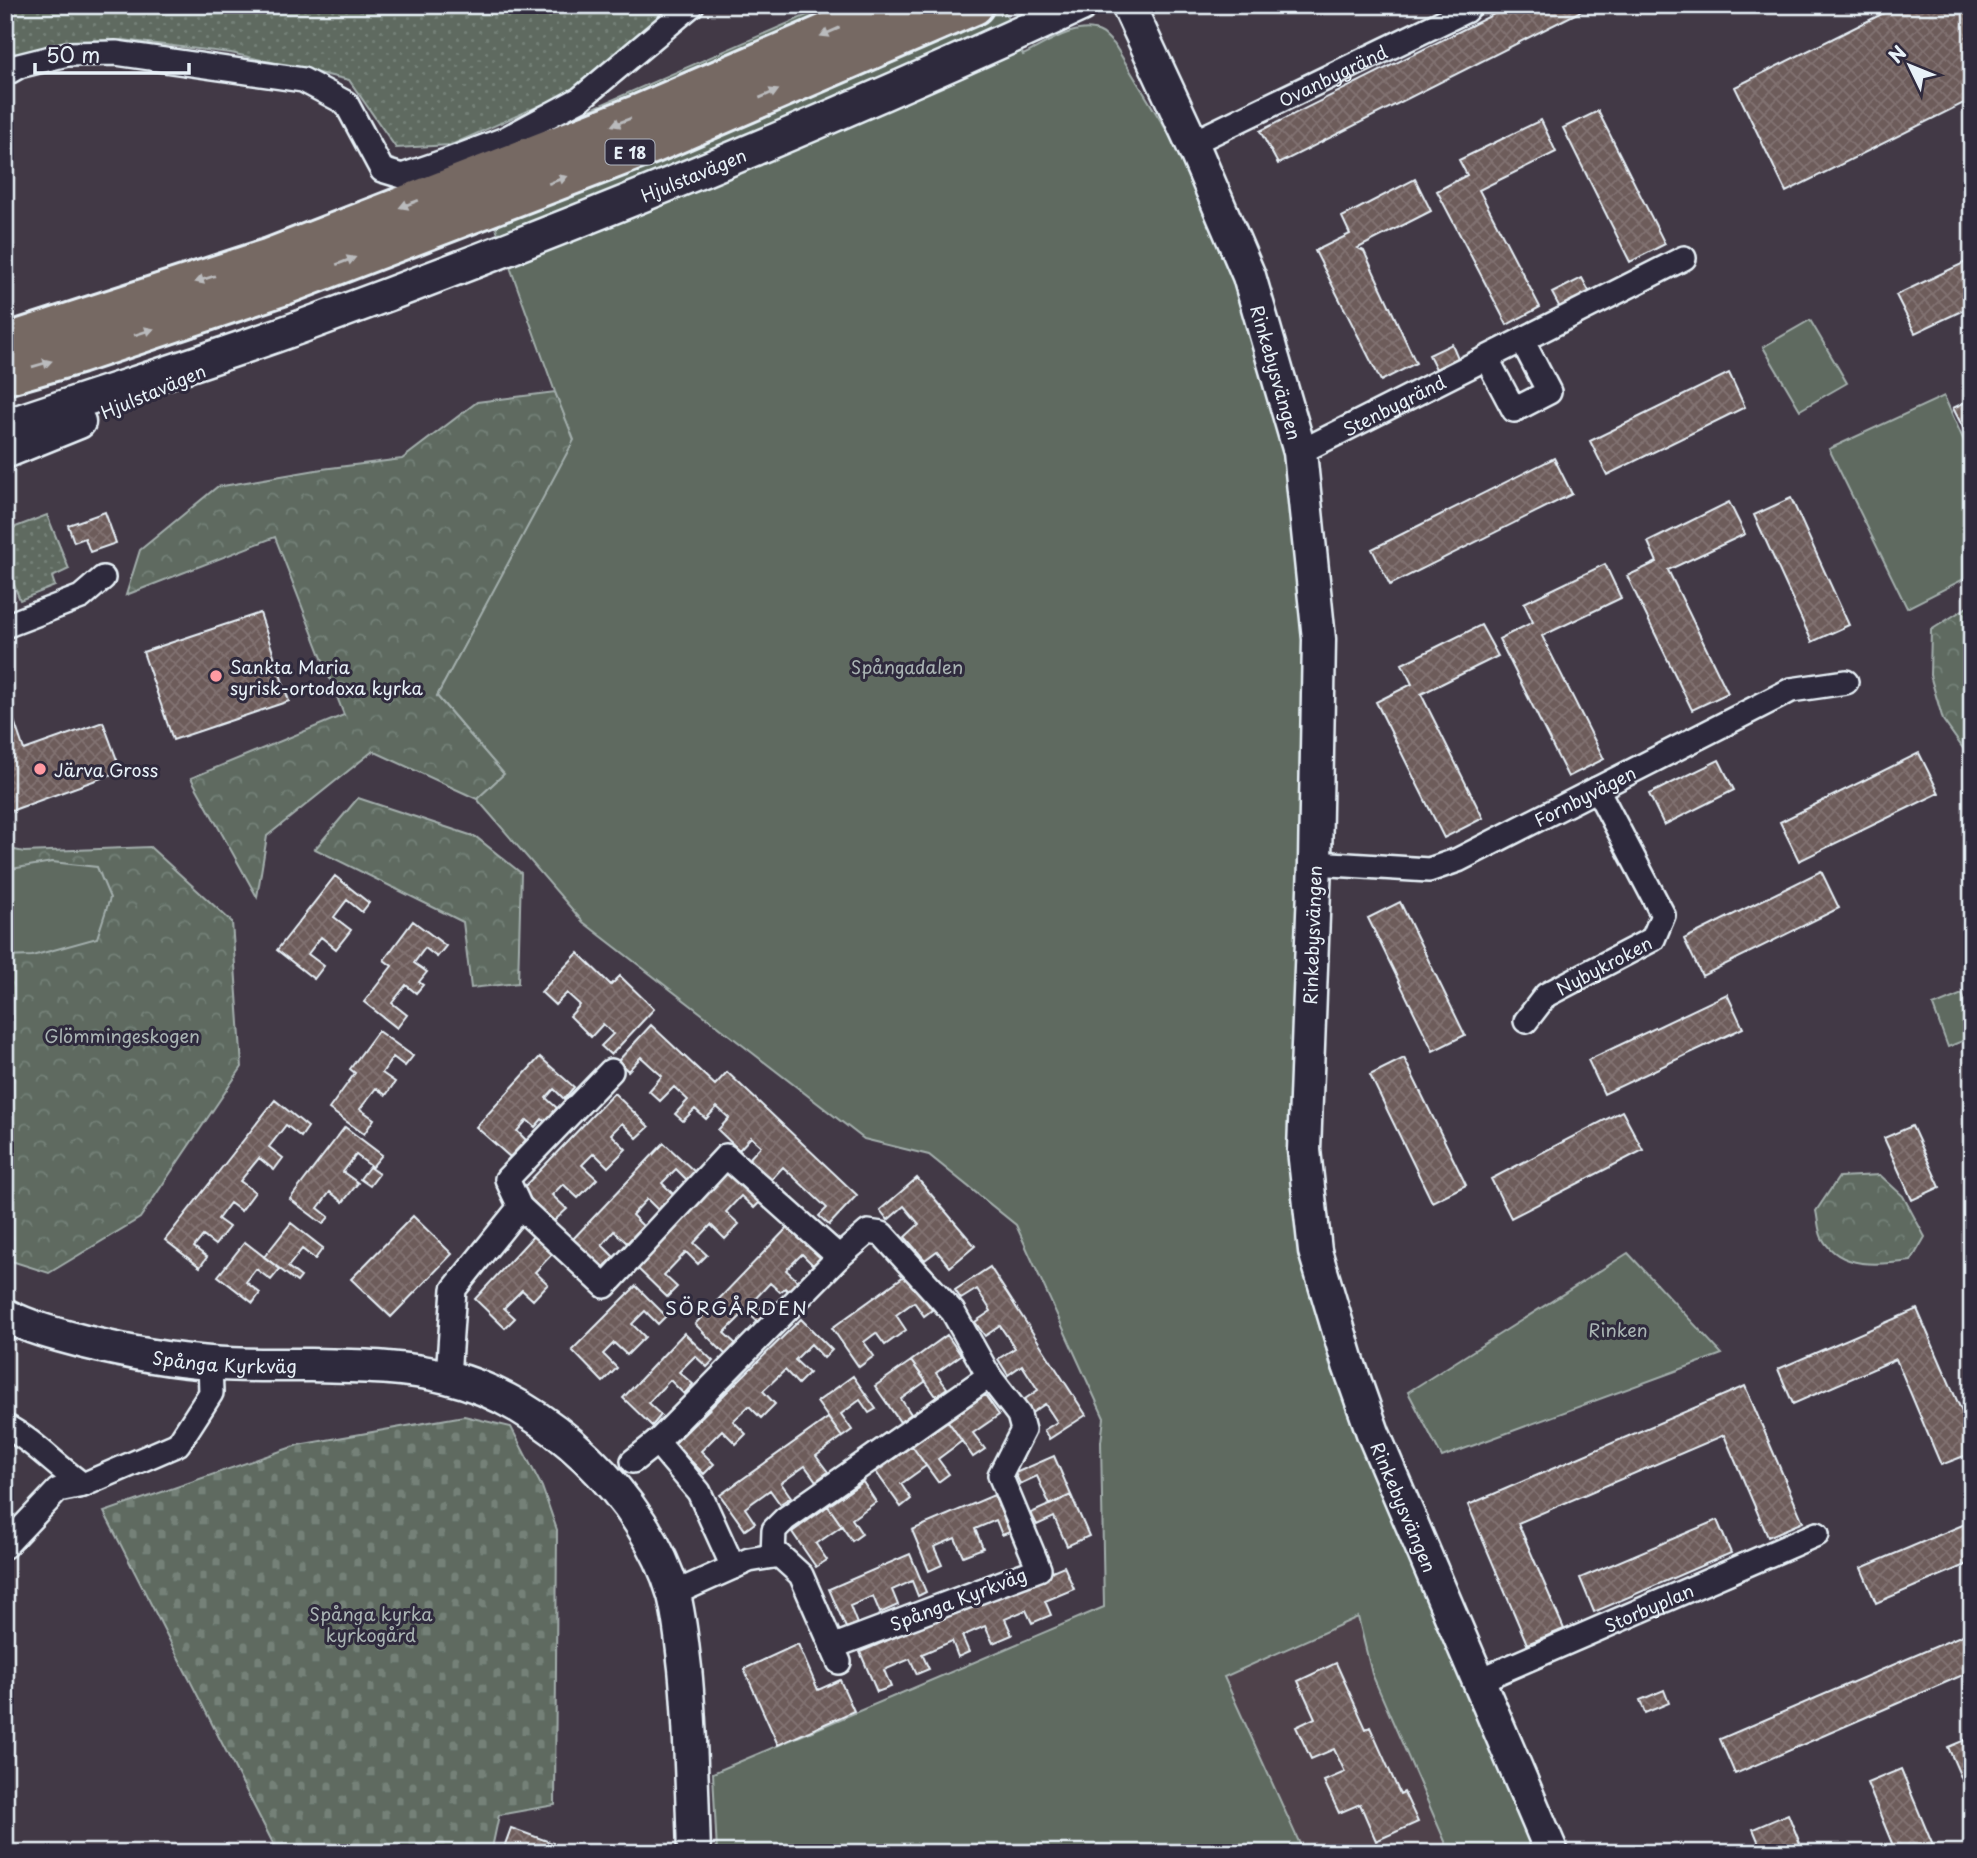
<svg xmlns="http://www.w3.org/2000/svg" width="1977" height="1858" font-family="'Playpen Sans',sans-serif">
<defs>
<pattern id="grass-dots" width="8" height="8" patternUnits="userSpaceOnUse" patternTransform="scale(1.75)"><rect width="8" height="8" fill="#5e6b61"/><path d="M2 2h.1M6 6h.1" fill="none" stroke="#758178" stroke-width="1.8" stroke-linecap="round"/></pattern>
<pattern id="forest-crowns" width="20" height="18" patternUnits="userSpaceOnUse" patternTransform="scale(1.75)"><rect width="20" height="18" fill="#5e6b61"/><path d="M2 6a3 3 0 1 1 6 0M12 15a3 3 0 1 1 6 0" fill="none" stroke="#758178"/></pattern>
<pattern id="cemetery-stones" width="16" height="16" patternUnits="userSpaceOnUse" patternTransform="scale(1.75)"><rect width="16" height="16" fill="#5e6b61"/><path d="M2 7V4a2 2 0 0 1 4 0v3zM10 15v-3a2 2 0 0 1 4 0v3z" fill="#758178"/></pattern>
<pattern id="building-cross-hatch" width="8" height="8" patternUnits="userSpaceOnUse" patternTransform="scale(1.75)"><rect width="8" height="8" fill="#6d5b5a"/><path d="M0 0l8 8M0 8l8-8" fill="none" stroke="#827372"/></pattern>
</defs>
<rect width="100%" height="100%" fill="#423946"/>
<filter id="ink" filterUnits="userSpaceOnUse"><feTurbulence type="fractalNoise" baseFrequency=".0143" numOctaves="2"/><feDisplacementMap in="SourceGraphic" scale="14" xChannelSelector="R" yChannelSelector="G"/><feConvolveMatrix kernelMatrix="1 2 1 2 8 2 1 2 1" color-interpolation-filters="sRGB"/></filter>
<g filter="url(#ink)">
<path fill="#4f434c" d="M 1358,1617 L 1372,1674 L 1450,1853 L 1304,1853 L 1224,1677 Z"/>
<path fill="url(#grass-dots)" stroke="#a3aeac" stroke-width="2" d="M 5,5 L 682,5 L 584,86 L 451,145 L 396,148 L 349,80 L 231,53 L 123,40 L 69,44 L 15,54 L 5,37 Z
M 47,515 L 69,569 L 52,577 L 55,586 L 20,600 L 5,563 L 5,531 Z"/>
<path fill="url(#forest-crowns)" stroke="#a3aeac" stroke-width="2" d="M 555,392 L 575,440 L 437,696 L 504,774 L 477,799 L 373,751 L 267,836 L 257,897 L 191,778 L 344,715 L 275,537 L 126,595 L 140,550 L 217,487 L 322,469 L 402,459 L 477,402 Z
M 1972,604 L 1972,761 L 1943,720 L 1930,675 L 1931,630 Z
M 358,798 L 476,837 L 521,873 L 518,983 L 471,988 L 463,922 L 315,849 Z
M 150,847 L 232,922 L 242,1067 L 140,1218 L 49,1273 L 5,1259 L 5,848 L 24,852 Z
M 1880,1175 L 1903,1196 L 1925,1237 L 1911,1261 C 1880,1265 1840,1270 1822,1238 C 1818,1230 1818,1219 1816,1211 L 1839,1177 Z"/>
<path fill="url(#cemetery-stones)" stroke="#a3aeac" stroke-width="2" d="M 464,1416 L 511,1427 L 542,1487 L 557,1530 L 555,1805 L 499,1815 L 491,1853 L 278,1853 L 104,1512 L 298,1445 Z"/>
<path fill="#5e6b61" stroke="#a3aeac" stroke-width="2" d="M 830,5 L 1002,5 L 1023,55 C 1044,45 1078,20 1102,33 C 1106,35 1110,41 1114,44 L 1184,159 L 1241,297 L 1284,448 L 1308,647 L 1303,1254 L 1330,1366 L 1394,1505 L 1538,1853 L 1450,1853 L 1372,1674 L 1358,1617 L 1224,1677 L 1304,1853 L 717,1853 L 713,1773 L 1104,1607 L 1101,1442 L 1104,1418 L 1016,1225 L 929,1155 L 864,1139 L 583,922 L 477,799 L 504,774 L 437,696 L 574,440 L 555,392 L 472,161 Z
M 1810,320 L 1847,383 L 1800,410 L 1763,347 Z
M 1944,396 L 1972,459 L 1972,575 L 1907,608 L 1829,449 Z
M 52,862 L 97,867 L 110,898 L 97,938 L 32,956 L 5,957 L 5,870 Z
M 1962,994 L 1972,1018 L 1972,1037 L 1948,1047 L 1933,1006 Z
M 1628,1253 L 1722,1354 L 1442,1457 L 1408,1392 Z"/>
<path fill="url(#building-cross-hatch)" stroke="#e8f1f8" stroke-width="2" d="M 1512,5 L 1593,5 L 1278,164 L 1260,131 Z
M 1890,5 L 1966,5 L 1972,16 L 1972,34 L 1967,37 L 1972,47 L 1972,99 L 1786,192 L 1735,87 L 1892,9 Z
M 1598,111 L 1665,244 L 1630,262 L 1563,128 Z
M 1541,120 L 1556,152 L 1479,190 L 1540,307 L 1507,325 L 1437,191 L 1467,175 L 1459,160 Z
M 1415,179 L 1431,211 L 1358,248 L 1364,251 L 1416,363 L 1381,381 L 1315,251 L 1350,234 L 1342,217 Z
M 1972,259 L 1972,306 L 1915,333 L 1896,295 Z
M 1582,278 L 1590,293 L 1560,308 L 1552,293 Z
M 1452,344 L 1458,358 L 1436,369 L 1429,355 Z
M 1729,373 L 1745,407 L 1607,475 L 1590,441 Z
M 1972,399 L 1972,445 L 1953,408 Z
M 1554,458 L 1572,494 L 1390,585 L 1372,549 Z
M 1791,498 L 1849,625 L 1812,642 L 1754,515 Z
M 1729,502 L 1745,534 L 1668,570 L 1728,693 L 1692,710 L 1627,576 L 1657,562 L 1648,542 Z
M 105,512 L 116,543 L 90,552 L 85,538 L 74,542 L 68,525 Z
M 1605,564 L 1621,598 L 1542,636 L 1604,759 L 1568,777 L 1499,639 L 1533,622 L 1524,603 Z
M 260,613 L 289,701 L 173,740 L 143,652 Z
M 1481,625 L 1498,656 L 1421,694 L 1483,818 L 1444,838 L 1376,702 L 1412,684 L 1402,664 Z
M 7,700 L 24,750 L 103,722 L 121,771 L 5,813 Z
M 1919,753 L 1939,793 L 1799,861 L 1780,822 Z
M 1719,760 L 1734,790 L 1664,825 L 1649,794 Z
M 1821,871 L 1839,908 L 1702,976 L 1684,939 Z
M 335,876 L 369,903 L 362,912 L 347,900 L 334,917 L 351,930 L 336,949 L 321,937 L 308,954 L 324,966 L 314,979 L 277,950 Z
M 1400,902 L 1465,1035 L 1433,1051 L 1368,918 Z
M 413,921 L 446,946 L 437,957 L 425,948 L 414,963 L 427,972 L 419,982 L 423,985 L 416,993 L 406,985 L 392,1003 L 407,1015 L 397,1028 L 364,1002 L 392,966 L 384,960 Z
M 578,953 L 611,985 L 620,976 L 654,1009 L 611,1055 L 601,1046 L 613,1034 L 603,1024 L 591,1037 L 570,1016 L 580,1005 L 567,993 L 555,1005 L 541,992 Z
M 1727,994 L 1743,1028 L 1604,1094 L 1588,1060 Z
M 651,1025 L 715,1085 L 727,1072 L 857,1195 L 829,1225 L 819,1216 L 827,1208 L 783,1167 L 770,1181 L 748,1160 L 761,1146 L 751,1137 L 739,1150 L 718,1130 L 729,1118 L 717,1107 L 706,1119 L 695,1109 L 683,1121 L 675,1114 L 688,1100 L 674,1087 L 660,1101 L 649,1091 L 662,1076 L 641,1057 L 628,1071 L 618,1061 Z
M 378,1031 L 413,1056 L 405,1066 L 393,1057 L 382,1073 L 395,1082 L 386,1095 L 376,1088 L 360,1109 L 374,1119 L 364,1134 L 329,1109 L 355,1073 L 350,1069 Z
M 540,1057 L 574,1087 L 564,1099 L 554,1089 L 546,1098 L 557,1108 L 545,1122 L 542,1119 L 535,1127 L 527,1120 L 517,1131 L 526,1140 L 510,1157 L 476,1127 Z
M 1404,1058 L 1466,1185 L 1432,1202 L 1370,1075 Z
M 614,1093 L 649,1127 L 637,1138 L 622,1123 L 611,1134 L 626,1149 L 608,1167 L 594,1153 L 582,1165 L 597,1179 L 578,1198 L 563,1184 L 552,1195 L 567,1209 L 554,1221 L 521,1190 Z
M 275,1100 L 308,1127 L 301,1137 L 286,1125 L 269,1147 L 283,1158 L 274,1170 L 259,1158 L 240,1181 L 255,1192 L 241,1211 L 230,1203 L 218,1219 L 229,1227 L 215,1245 L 203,1236 L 194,1247 L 207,1257 L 200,1267 L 165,1240 Z
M 1622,1111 L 1643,1150 L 1511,1218 L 1491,1179 Z
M 1912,1126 L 1940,1187 L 1912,1200 L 1884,1138 Z
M 345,1127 L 382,1155 L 372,1167 L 356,1155 L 343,1172 L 358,1183 L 343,1202 L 330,1192 L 318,1208 L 329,1217 L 323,1224 L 290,1199 Z
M 664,1143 L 695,1172 L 687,1180 L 676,1169 L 662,1183 L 673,1194 L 658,1210 L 647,1199 L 632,1215 L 643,1226 L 627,1243 L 614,1231 L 602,1245 L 614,1257 L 602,1269 L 572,1240 Z
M 369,1167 L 379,1174 L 370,1186 L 360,1179 Z
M 729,1170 L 761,1201 L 754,1208 L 741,1196 L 726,1212 L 739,1224 L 725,1239 L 711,1225 L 694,1243 L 707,1255 L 698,1264 L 686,1252 L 664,1275 L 677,1287 L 667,1297 L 636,1267 Z
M 917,1178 L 975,1246 L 950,1267 L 937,1251 L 925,1260 L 905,1237 L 919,1224 L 904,1206 L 888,1220 L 880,1210 Z
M 413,1216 L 452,1254 L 391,1317 L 351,1279 Z
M 291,1223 L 323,1248 L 315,1259 L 302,1249 L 288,1267 L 301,1277 L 297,1282 L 264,1257 Z
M 789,1226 L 821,1257 L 813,1265 L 802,1254 L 786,1270 L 798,1281 L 789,1292 L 785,1288 L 780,1292 L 770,1283 L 754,1300 L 767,1313 L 758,1322 L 746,1311 L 724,1333 L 736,1344 L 726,1355 L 695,1324 Z
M 537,1232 L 556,1250 L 535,1272 L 548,1284 L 533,1300 L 522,1290 L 504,1308 L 515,1318 L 505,1328 L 475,1299 Z
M 245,1242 L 280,1269 L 271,1280 L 256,1269 L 246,1282 L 260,1293 L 253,1303 L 218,1276 Z
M 990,1267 L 1086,1415 L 1049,1439 L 1044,1430 L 1057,1422 L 1045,1404 L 1030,1414 L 1022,1401 L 1038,1390 L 1022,1365 L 1008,1375 L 998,1359 L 1015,1348 L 1000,1326 L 985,1336 L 975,1322 L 991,1311 L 977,1289 L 961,1299 L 955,1290 Z
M 907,1274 L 932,1310 L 924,1316 L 914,1302 L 896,1315 L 906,1330 L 885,1345 L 876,1333 L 864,1342 L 874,1356 L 859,1367 L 832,1328 Z
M 636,1286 L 666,1316 L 658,1324 L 645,1311 L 632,1324 L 645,1337 L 627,1355 L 614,1343 L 603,1354 L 617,1368 L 603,1382 L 572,1350 Z
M 1917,1309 L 1972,1435 L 1972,1453 L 1941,1465 L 1896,1359 L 1793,1404 L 1778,1369 Z
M 801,1319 L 832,1350 L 824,1358 L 811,1344 L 795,1360 L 809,1373 L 798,1384 L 785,1370 L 763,1391 L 775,1404 L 761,1418 L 749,1406 L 733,1421 L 746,1434 L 736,1444 L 722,1430 L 701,1451 L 714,1464 L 704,1474 L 674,1444 Z
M 684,1333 L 713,1361 L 707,1367 L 695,1356 L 679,1372 L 693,1384 L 684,1394 L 670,1380 L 648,1403 L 661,1415 L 652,1426 L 623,1398 Z
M 947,1335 L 961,1355 L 936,1373 L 947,1388 L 936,1396 L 911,1361 Z
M 911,1361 L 926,1381 L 901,1399 L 911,1414 L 900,1422 L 875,1386 Z
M 853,1376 L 876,1409 L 869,1413 L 860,1400 L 841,1414 L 852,1430 L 842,1437 L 817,1402 Z
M 1745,1386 L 1803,1522 L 1768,1537 L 1724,1435 L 1518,1523 L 1564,1629 L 1527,1644 L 1468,1505 Z
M 985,1395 L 999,1415 L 973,1433 L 985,1449 L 973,1457 L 948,1421 Z
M 828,1418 L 842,1437 L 816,1456 L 828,1472 L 816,1481 L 805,1466 L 781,1483 L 791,1497 L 780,1504 L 770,1490 L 745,1508 L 755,1523 L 745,1530 L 720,1495 Z
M 948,1421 L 962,1441 L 938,1459 L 949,1474 L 938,1482 L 912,1446 Z
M 912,1446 L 926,1466 L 901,1484 L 911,1499 L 901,1507 L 876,1472 Z
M 1054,1456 L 1071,1495 L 1050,1505 L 1037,1476 L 1020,1484 L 1015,1473 Z
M 863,1482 L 876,1502 L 852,1519 L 862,1534 L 852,1541 L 828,1506 Z
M 994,1495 L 1010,1532 L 1002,1535 L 996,1520 L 975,1529 L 983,1548 L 963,1556 L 955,1538 L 934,1547 L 942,1565 L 929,1571 L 912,1530 Z
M 1071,1495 L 1089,1536 L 1067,1546 L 1054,1517 L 1037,1525 L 1031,1513 Z
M 828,1506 L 842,1526 L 816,1544 L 827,1560 L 816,1567 L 792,1532 Z
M 1717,1520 L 1731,1553 L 1594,1612 L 1580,1578 Z
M 1972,1521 L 1972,1562 L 1876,1603 L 1861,1568 Z
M 910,1554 L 926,1592 L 918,1596 L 912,1581 L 892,1590 L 898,1605 L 880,1613 L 873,1596 L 850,1606 L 857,1624 L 846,1628 L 829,1589 Z
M 1064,1566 L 1074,1589 L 1045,1601 L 1051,1615 L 1032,1623 L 1026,1610 L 1005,1619 L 1012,1635 L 993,1643 L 985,1626 L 962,1636 L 969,1652 L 958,1657 L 952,1641 L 922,1654 L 929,1669 L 917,1674 L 910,1659 L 884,1670 L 891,1687 L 877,1692 L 860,1652 Z
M 1972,1631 L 1972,1671 L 1735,1774 L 1720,1739 Z
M 798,1644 L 818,1690 L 840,1680 L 854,1711 L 778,1745 L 744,1669 Z
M 1336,1663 L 1366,1729 L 1370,1727 L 1400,1794 L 1404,1792 L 1418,1822 L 1376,1841 L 1360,1804 L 1339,1813 L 1324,1781 L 1345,1772 L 1334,1749 L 1311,1759 L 1296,1727 L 1315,1718 L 1298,1681 Z
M 1664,1690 L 1669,1703 L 1645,1713 L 1640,1700 Z
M 1972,1737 L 1972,1803 L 1948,1747 Z
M 1901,1769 L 1936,1853 L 1896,1853 L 1867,1783 Z
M 1788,1814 L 1804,1853 L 1763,1853 L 1753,1829 Z
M 511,1828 L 553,1843 L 550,1853 L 510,1853 L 503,1850 Z"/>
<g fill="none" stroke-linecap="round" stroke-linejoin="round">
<g stroke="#e8f1f8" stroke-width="28">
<g id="street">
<path d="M 5,74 L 19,66 L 67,54 L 116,53 L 303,80 L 346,103 L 382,170 L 402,176 L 449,160 L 505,139 L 580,99 L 692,5"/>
<path id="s1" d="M 1192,143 L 1465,11 L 1471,5"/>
<path d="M 1522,340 L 1684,258"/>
<path id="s2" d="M 1300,452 L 1522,340 L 1549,392 L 1514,410 L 1487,359"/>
<path d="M 5,626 L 81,597 L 103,578"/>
<path id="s3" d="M 1315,863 L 1429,870 L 1458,860 L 1791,690 L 1846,682"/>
<path id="s4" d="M 1526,1021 L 1546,995 L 1653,939 L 1663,915 L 1597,789"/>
<path d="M 611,1071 L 507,1179 L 520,1207 L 605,1286 L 726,1156 L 839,1257"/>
<path d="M 448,1377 L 454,1289 L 520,1207"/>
<path d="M 5,1426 C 34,1441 56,1466 83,1485"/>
<path d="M 657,1442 L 699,1492 L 733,1567"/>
<path d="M 633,1461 L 657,1442 L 839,1257 L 868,1232 L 882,1234 L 953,1312 L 989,1376 L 1019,1415 L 1023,1430 L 1000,1475 L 1039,1569 L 832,1647"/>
<path d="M 5,1546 L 58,1490 L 83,1485 L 178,1444 L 211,1393 L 210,1363"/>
<path d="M 773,1556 L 774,1530 L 785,1519 L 989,1376"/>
<path d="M 673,1594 L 749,1560 L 779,1555 L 801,1575 L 839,1662"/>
<path id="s5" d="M 1478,1681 L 1817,1534"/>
</g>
</g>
<g stroke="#e8f1f8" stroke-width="37">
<g id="secondary">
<path id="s6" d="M 1128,5 L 1192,143 L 1249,276 L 1300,452 L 1319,639 L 1315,863 L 1304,1150 L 1315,1251 L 1349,1365 L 1373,1433 L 1552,1853"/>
<path id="s7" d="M 5,426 C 104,392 205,362 303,326 C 566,230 826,123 1081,5"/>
<path d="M 5,452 L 79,422"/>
<path id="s8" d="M 5,1315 C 30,1328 58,1335 85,1342 C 126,1352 168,1360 210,1363 C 243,1366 277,1365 310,1365 C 356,1366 402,1366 447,1377 C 545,1400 646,1498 674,1595 C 680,1619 682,1644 685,1668 C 691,1729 692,1791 694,1853"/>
</g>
</g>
<g stroke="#e8f1f8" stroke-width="44">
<path id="highway" d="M 5,344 L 270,258 L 642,113 L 893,5
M 5,375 L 79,354 L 282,286 L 652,144 L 974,5"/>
</g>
<use href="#street" stroke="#2f2a3d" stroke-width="23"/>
<use href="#secondary" stroke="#2f2a3d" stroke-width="32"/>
<use href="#highway" stroke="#766964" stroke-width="38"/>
</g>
<defs><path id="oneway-solid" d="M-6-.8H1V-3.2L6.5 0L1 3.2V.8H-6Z" transform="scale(1.75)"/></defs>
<g fill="#babbbd">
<use href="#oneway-solid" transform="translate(830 32) rotate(157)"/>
<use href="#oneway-solid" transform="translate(769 94) rotate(-23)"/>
<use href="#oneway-solid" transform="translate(621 122) rotate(159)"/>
<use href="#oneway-solid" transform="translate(558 180) rotate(-21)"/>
<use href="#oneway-solid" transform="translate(409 204) rotate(159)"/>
<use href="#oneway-solid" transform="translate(346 261) rotate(-21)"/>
<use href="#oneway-solid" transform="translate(205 279) rotate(162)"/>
<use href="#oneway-solid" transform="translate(144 332) rotate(-18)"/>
<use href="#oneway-solid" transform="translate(42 364) rotate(-16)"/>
</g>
</g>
<g fill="#ff9aa2" stroke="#2f2a3d" stroke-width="2.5">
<circle cx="216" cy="676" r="7"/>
<circle cx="40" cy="769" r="7"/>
</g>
<g text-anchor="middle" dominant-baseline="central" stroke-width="6" stroke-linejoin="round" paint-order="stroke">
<rect fill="#2f2a3d" stroke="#b0b5c0" stroke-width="2" x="605.5" y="139.5" width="49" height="25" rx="5"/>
<g font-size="16" font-weight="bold" fill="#e8f1f8">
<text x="630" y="152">E 18</text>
</g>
<g font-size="18" fill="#e8f1f8" stroke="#2f2a3d">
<text stroke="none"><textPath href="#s1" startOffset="156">Ovanbygränd</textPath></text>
<text stroke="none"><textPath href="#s7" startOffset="733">Hjulstavägen</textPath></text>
<text stroke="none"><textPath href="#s6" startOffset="397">Rinkebysvängen</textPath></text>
<text transform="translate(153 391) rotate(-23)">Hjulstavägen</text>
<text stroke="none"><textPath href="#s2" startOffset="105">Stenbygränd</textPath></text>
<text stroke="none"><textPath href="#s3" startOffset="287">Fornbyvägen</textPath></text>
<text transform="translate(1312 935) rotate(-88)">Rinkebysvängen</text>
<text stroke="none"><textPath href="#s4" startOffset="98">Nybykroken</textPath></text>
<text stroke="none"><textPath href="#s8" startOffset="226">Spånga Kyrkväg</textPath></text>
<text stroke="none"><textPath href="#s6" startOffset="1552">Rinkebysvängen</textPath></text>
<text transform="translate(958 1599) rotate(-21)">Spånga Kyrkväg</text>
<text stroke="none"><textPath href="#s5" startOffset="186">Storbyplan</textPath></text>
</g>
<g font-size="18" fill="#e8f1f8" stroke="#2f2a3d" text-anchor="start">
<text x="230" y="666">Sankta Maria<tspan x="230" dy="21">syrisk-ortodoxa kyrka</tspan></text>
<text x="54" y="769">Järva Gross</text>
</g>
<g font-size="18" fill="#aab5b4" stroke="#2f2a3d">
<text x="907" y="666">Spångadalen</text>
<text x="122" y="1035">Glömmingeskogen</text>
<text x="1618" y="1329">Rinken</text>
<text x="371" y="1613">Spånga kyrka<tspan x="371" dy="21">kyrkogård</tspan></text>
</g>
<g font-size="19" letter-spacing="2" fill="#e8f1f8" stroke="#2f2a3d">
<text x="737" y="1307">SÖRGÅRDEN</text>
</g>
</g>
<rect width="1977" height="1858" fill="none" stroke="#2f2a3d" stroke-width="28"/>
<rect x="14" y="14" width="1949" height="1830" fill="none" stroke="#e8f1f8" stroke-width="2.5" filter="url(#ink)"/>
<g transform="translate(1910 66) rotate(313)" stroke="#2f2a3d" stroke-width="5" paint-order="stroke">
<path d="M0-5L12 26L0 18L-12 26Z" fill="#e8f1f8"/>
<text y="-10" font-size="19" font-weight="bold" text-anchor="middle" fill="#e8f1f8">N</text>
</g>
<path d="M35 63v10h154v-10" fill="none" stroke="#e8f1f8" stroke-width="3.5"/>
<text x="46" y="63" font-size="21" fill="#e8f1f8" stroke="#2f2a3d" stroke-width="5" paint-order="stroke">50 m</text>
</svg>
